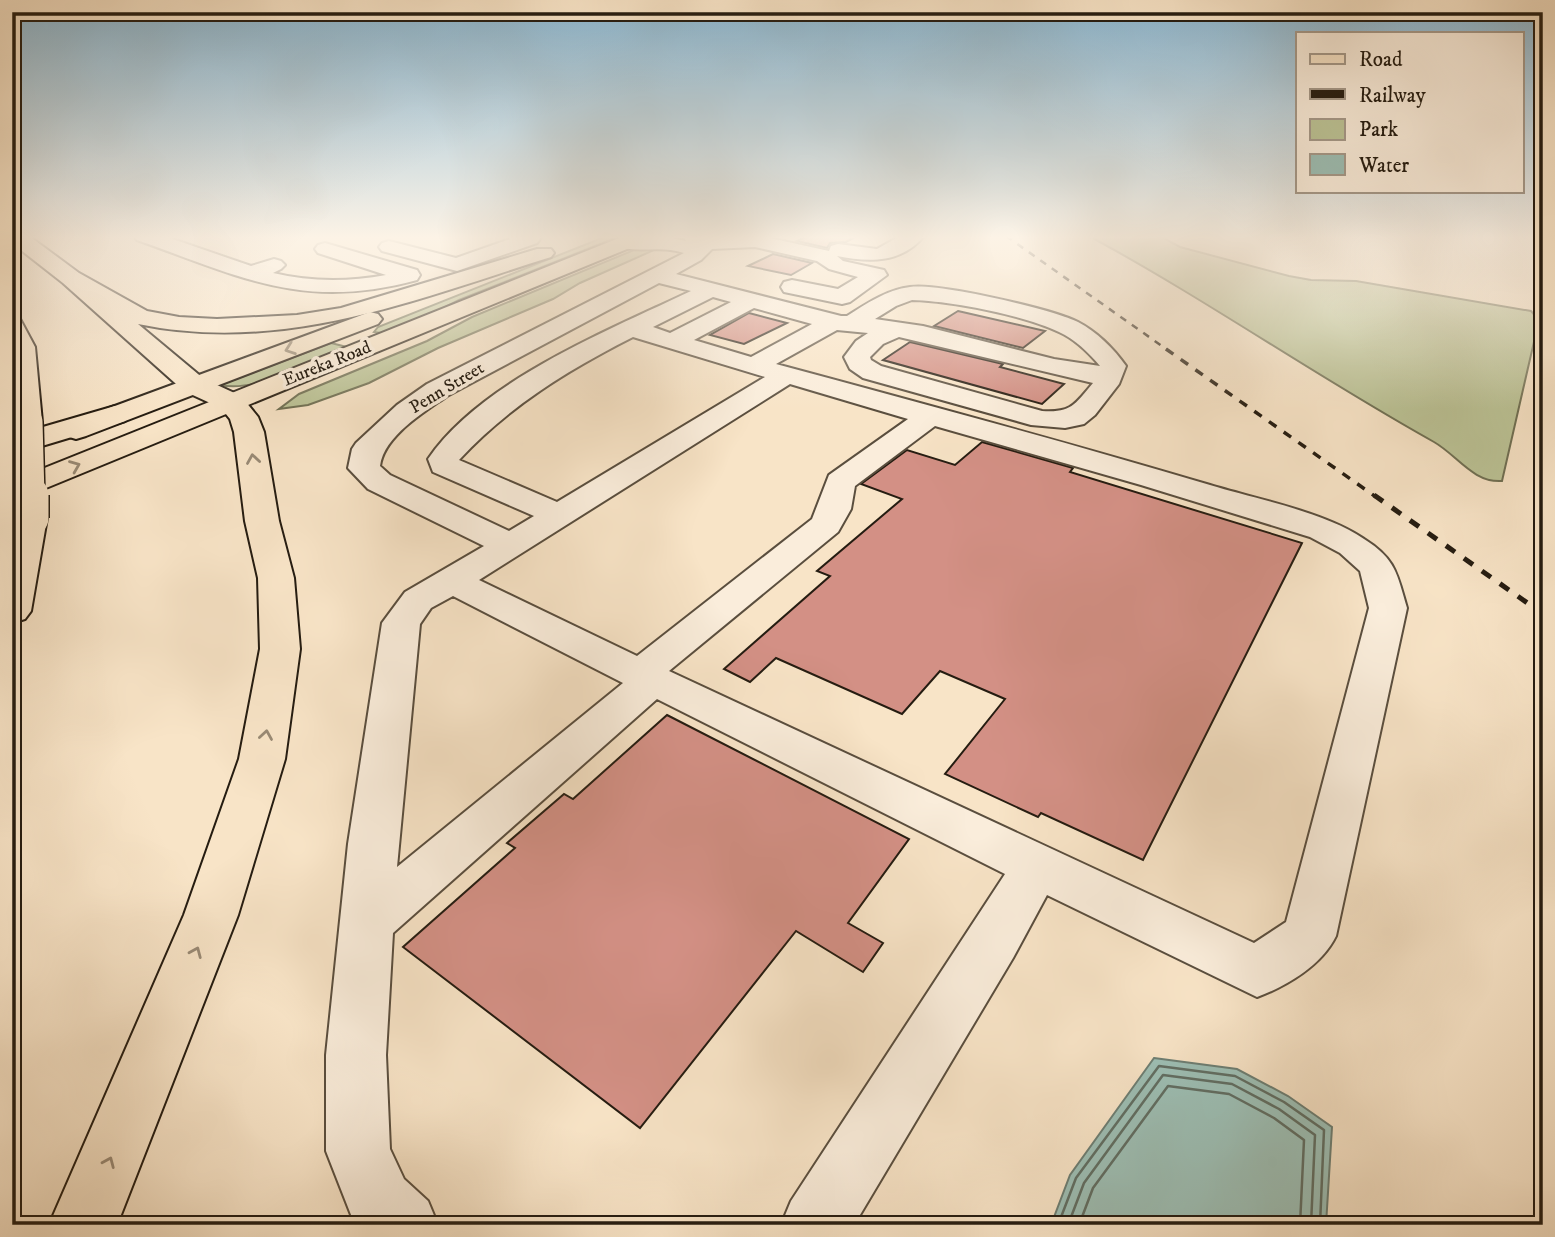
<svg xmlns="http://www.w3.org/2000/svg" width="1555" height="1237" font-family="'IM FELL DW Pica',serif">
<rect width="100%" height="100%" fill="#f8e4c7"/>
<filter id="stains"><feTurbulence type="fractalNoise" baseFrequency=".00286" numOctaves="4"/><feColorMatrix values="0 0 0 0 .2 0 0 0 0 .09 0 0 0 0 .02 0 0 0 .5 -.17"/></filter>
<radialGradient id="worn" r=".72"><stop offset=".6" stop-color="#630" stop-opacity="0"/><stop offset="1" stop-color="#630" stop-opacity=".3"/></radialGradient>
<path fill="#bcc497" stroke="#707054" stroke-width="2" d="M 607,236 L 620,236 L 459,300 L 424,318 L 381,333 L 374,332 L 378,327 Z
M 1089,236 L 1160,236 L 1180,247 L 1289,276 L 1311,280 L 1356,281 L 1531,311 L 1539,320 L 1502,481 C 1473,483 1457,455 1434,442 C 1317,377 1207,300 1089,236 Z
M 658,245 L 654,250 L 580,283 L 553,299 L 438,348 L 369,383 L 308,405 L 279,409 L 299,394 L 427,341 L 472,317 L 634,250 Z
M 331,343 L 347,347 C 312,362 258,393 220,385 Z"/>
<path fill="#9dbfb5" stroke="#6d7e73" stroke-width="2" d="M 1154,1058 L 1237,1069 L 1288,1096 L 1332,1127 L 1326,1225 L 1051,1225 L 1070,1175 Z"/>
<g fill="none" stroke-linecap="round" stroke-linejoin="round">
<path stroke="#616e63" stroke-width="2.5" d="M 1058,1225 L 1076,1178 L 1159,1066 L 1235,1076 L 1284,1102 L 1324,1130 L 1320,1225
M 1068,1225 L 1084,1183 L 1163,1075 L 1232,1084 L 1279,1109 L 1315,1135 L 1311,1225
M 1079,1225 L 1093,1188 L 1168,1086 L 1229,1094 L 1274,1118 L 1304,1140 L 1300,1225"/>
</g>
<path fill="#d39085" stroke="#251c11" stroke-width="2" d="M 808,236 L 857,236 L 846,242 L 830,243 L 827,248 L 797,241 Z
M 773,254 L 812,263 L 791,275 L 748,266 Z
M 958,311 L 1045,331 L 1023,348 L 934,326 Z
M 749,313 L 787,323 L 744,344 L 710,335 Z
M 910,342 L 1003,364 L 1000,367 L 1064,384 L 1042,404 L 883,360 Z
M 982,442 L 1073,468 L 1070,472 L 1302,543 L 1143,860 L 1041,813 L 1038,817 L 945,774 L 1005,699 L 940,671 L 902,714 L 776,658 L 750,682 L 724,669 L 830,576 L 817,571 L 902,499 L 861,484 L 907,450 L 955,465 Z
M 667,715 L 909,839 L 848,923 L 883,943 L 863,972 L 796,931 L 640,1128 L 403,947 L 515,848 L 507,843 L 564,794 L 573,799 Z"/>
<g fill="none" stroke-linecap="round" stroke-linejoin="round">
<g stroke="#5a4e3e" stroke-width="4">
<path id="minor" d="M 134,236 L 164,236 L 251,266 L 274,259 L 281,261 L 285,265 L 281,269 L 273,273 C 310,282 348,282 386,275 L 318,253 L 315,249 L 318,245 L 325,243 L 417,270 L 420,275 L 417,280 C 304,311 241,277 137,240 Z
M 508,236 L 538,236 L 540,239 L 537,243 L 457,271 L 382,251 L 379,247 L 382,243 L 389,241 L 456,258 L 510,239 Z
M 663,236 L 686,241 L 683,236 L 761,236 L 829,251 L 831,246 L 838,244 L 877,249 L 900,236 L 924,236 C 901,264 868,262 837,256 L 843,261 L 884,270 L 887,275 L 850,302 L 842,304 L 784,292 L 781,287 L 784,282 L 792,280 L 838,289 L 858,277 L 829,269 L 817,261 L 755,247 L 712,249 L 701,260 L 676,274 L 841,316 L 847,316 C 866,304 886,290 910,287 C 939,283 1052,309 1078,322 C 1097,332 1114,349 1126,366 L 1119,384 L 1095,415 L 1084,424 L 1065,428 L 1031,425 L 863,378 L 850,369 L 844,357 L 856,341 L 868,333 L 837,330 L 776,364 C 921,403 1066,442 1210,485 C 1256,499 1325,512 1364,539 C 1396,559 1397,574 1407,608 L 1336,936 C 1322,965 1287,986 1257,997 L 1047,895 L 1013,958 L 854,1225 L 781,1225 L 791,1201 L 1005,874 L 657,699 L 393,933 L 386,1055 L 390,1149 L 404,1179 L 428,1201 L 438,1225 L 355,1225 L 326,1151 L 326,1055 L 348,844 L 382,623 L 405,592 L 484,546 L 368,489 L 348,468 L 352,449 L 356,443 L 397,405 L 427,384 L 684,253 C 662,245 640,253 618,247 L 615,243 L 618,239 ZM 659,283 L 691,291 C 607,331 481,381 428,459 L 433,472 L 534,516 L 509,531 L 390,475 L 380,466 C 384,436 423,413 447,396 ZM 713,297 L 731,302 L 670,333 L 653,327 ZM 912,300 C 951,301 1024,315 1059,332 C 1075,339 1089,353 1100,366 L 1054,359 L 923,326 L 875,319 L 896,306 ZM 754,308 L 812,324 L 751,357 L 694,340 ZM 633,337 L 765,377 L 557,502 L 459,460 C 509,406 568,370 633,337 ZM 899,337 L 1093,383 C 1075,404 1072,413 1042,411 L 881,366 L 871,360 L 870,357 L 883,344 ZM 790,384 L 908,419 L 829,475 L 812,519 L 637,656 L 479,580 ZM 935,426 L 1141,485 L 1310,537 L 1340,553 L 1360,571 L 1369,608 L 1286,922 L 1254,943 L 669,671 L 838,532 L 851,509 L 855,486 ZM 453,596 L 623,683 L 397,867 L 420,624 L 431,608 Z"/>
</g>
<g stroke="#251c11" stroke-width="4">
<path id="major" d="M 624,236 L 652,236 L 649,240 L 12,502 L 12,481 Z
M 370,312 L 378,314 L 382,319 L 378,324 L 86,436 L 76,439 L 66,436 L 61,430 L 66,424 Z"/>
</g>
<g stroke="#251c11" stroke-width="4">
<path id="highway" d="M 12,236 L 29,236 L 79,273 L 147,311 L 179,317 L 217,319 L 297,315 L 341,308 L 537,249 L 551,249 L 554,253 L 551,257 C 414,300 284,354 138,324 L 204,379 L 241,396 L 258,417 L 264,432 L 279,521 L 294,578 L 300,649 L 285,759 L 238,915 L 117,1225 L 49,1225 L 184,915 L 239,759 L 260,649 L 258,578 L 245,521 L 234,432 L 230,419 L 221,408 L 184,391 L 63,283 L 12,243 Z
M 12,317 L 20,319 L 35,347 L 42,422 L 38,428 L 28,431 L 18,428 L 14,422 Z
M 115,406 L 125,409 L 129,415 L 125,421 L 12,455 L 12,436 Z
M 30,508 L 42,511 L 47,518 L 31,611 L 25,619 L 12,623 L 12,523 L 18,511 Z"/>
</g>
<use href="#minor" fill="#faeddb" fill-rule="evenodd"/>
<use href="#major" fill="#f8e4c7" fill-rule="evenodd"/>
<use href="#highway" fill="#f8e4c7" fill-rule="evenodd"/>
<path stroke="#251c11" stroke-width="2.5" stroke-dasharray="7 7" stroke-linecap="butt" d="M 1006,236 L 1169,351"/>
<path stroke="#251c11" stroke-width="3.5" stroke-dasharray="9 9" stroke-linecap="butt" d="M 1166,349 L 1376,497"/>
<path stroke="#251c11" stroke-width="5" stroke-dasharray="11 11" stroke-linecap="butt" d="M 1374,495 L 1543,614"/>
<g stroke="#251c11" stroke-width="32" stroke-linecap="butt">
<path id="highway-bridge-far1" d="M 28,422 L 30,497"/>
</g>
<g stroke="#251c11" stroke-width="40" stroke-linecap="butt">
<path id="highway-bridge" d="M 30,495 L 30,518"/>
</g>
<use href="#highway-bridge-far1" stroke="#f8e4c7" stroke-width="29"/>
<use href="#highway-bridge" stroke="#f8e4c7" stroke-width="37"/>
</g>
<defs><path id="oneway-chevron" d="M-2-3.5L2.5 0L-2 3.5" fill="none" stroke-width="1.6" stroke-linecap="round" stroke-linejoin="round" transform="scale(1.75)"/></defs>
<g stroke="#998a75">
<use href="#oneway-chevron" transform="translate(290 349) rotate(160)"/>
<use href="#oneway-chevron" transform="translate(253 459) rotate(-99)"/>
<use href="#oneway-chevron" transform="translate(75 466) rotate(-22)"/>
<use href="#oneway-chevron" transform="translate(266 735) rotate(-81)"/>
<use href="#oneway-chevron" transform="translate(196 952) rotate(-67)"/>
<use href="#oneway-chevron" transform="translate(109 1162) rotate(-67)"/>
</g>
<linearGradient id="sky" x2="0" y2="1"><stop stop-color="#8ab8d4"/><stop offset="0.58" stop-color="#fcf3e6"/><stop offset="1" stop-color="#fcf3e6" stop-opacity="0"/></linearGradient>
<rect width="1555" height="409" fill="url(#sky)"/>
<g text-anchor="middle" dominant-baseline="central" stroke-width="7" stroke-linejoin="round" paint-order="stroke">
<g font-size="18" fill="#251c11" stroke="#faeddb">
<text transform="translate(327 364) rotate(-22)">Eureka Road</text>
<text transform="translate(447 388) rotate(-31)">Penn Street</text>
</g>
</g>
<rect width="1555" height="1237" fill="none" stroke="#f8e4c7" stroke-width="42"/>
<rect x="14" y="14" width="1527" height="1209" fill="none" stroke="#251c11" stroke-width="3.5"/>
<rect x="21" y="21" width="1513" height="1195" fill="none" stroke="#251c11" stroke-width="2"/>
<rect x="1296" y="32" width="228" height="161" fill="#faeddb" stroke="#a5998a" stroke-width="2"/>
<rect x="1310" y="54" width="35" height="10" fill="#f8e4c7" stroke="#a5998a" stroke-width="2"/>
<text x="1359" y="66" font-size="21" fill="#251c11">Road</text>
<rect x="1310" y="89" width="35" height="10" fill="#251c11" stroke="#a5998a" stroke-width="2"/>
<text x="1359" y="102" font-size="21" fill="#251c11">Railway</text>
<rect x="1310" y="119" width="35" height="21" fill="#bcc497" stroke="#a5998a" stroke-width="2"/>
<text x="1359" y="136" font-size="21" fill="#251c11">Park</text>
<rect x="1310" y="154" width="35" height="21" fill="#9dbfb5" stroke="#a5998a" stroke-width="2"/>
<text x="1359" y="172" font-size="21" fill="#251c11">Water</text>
<rect width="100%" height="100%" filter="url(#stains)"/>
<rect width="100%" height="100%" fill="url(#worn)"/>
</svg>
